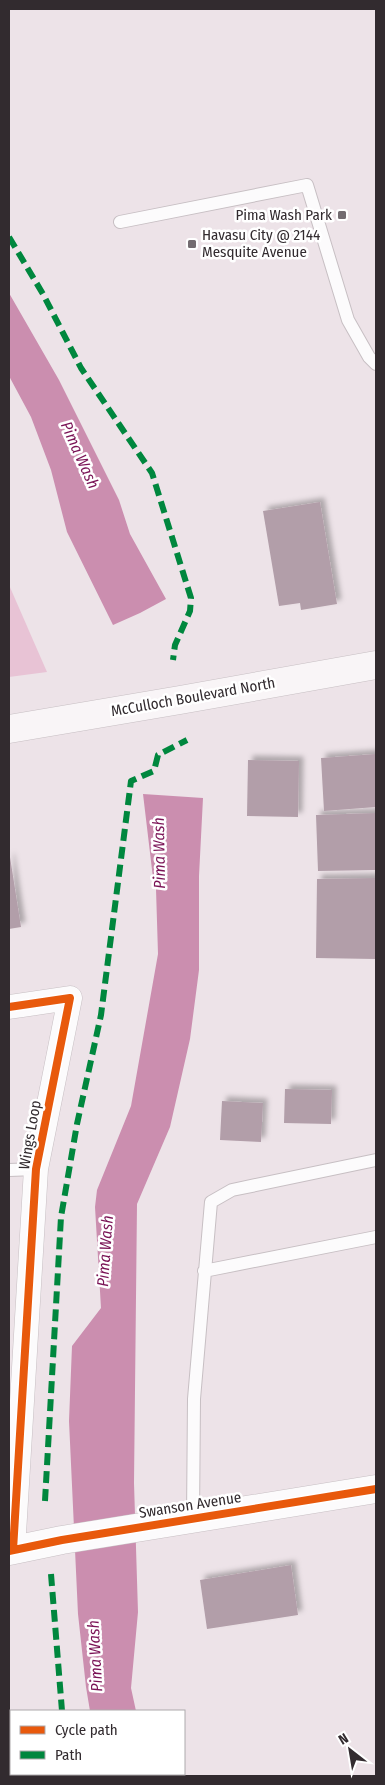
<svg xmlns="http://www.w3.org/2000/svg" width="385" height="1785" font-family="'Fira Sans Condensed',sans-serif">
<defs>
<filter id="shadow"><feDropShadow dx="4.5" dy="-4.5" stdDeviation="2.5" flood-color="#0004"/></filter>
</defs>
<rect width="100%" height="100%" fill="#ede3e8"/>
<path fill="#e8c3d5" d="M 9,585 L 47,672 L 9,677 Z"/>
<path fill="#cb8eaf" d="M 9,293 L 59,380 L 119,500 L 130,534 L 166,599 L 140,613 L 113,625 L 67,532 L 51,470 L 31,417 L 9,376 Z
M 143,794 L 203,798 L 199,876 L 199,970 L 190,1039 L 170,1127 L 137,1204 L 134,1483 L 138,1612 L 131,1688 L 136,1711 L 90,1711 L 86,1687 L 78,1614 L 69,1421 L 72,1346 L 101,1308 L 95,1207 L 97,1190 L 131,1106 L 158,954 L 156,889 L 153,878 Z"/>
<path fill="#b29ea9" filter="url(#shadow)" d="M 320,502 L 337,604 L 301,610 L 300,603 L 279,606 L 263,511 Z
M 376,754 L 376,807 L 324,811 L 321,758 Z
M 248,760 L 299,761 L 298,817 L 247,816 Z
M 376,813 L 376,870 L 318,871 L 316,815 Z
M 10,857 L 21,927 L 9,929 L 9,858 Z
M 376,878 L 375,959 L 316,958 L 317,879 Z
M 285,1089 L 332,1090 L 331,1124 L 284,1123 Z
M 222,1101 L 263,1103 L 261,1142 L 220,1140 Z
M 291,1565 L 298,1615 L 207,1629 L 200,1580 Z"/>
<g fill="none" stroke-linecap="round" stroke-linejoin="round">
<g stroke="#c7bfc3" stroke-width="14">
<path id="service" d="M 120,222 L 307,185 L 348,320 L 369,357 L 376,364
M 9,1170 L 36,1169
M 204,1271 L 376,1237
M 193,1518 L 194,1399 L 211,1202 L 232,1190 L 376,1160"/>
</g>
<g stroke="#c7bfc3" stroke-width="25">
<path id="minor" d="M 9,1007 L 70,998 L 36,1169 L 13,1550"/>
</g>
<g stroke="#c7bfc3" stroke-width="29">
<path id="tertiary" d="M 9,1551 L 62,1540 L 376,1489"/>
</g>
<g stroke="#c7bfc3" stroke-width="29">
<path id="secondary" d="M 9,729 L 180,700 L 376,665"/>
</g>
<use href="#service" stroke="#fcfbfc" stroke-width="12"/>
<use href="#minor" stroke="#fcfbfc" stroke-width="24"/>
<use href="#tertiary" stroke="#fcfbfc" stroke-width="28"/>
<use href="#secondary" stroke="#f9f5f7" stroke-width="28"/>
<path stroke="#00873e" stroke-width="6" stroke-dasharray="12 6" stroke-linecap="butt" d="M 9,237 L 43,294 L 81,368 L 152,473 L 191,598 L 190,611 L 175,645 L 173,660
M 45,1501 L 61,1217 L 77,1124 L 101,1015 L 131,781 L 154,771 L 158,755 L 187,740
M 51,1574 L 62,1711
M 67,1774 L 67,1776"/>
<g stroke="#fff" stroke-width="11">
<path id="cycleway" d="M 9,1007 L 70,998 L 36,1169 L 13,1550
M 9,1551 L 62,1540 L 376,1489"/>
</g>
<use href="#cycleway" stroke="#e8590c" stroke-width="8"/>
</g>
<g fill="#736b70" stroke="#fff" stroke-width="2">
<rect x="337" y="210" width="10" height="10" rx="2.5"/>
<rect x="187" y="239" width="10" height="10" rx="2.5"/>
</g>
<g text-anchor="middle" dominant-baseline="central" stroke-width="5" stroke-linejoin="round" paint-order="stroke">
<g font-size="15" fill="#322b2f" stroke="#fff" text-anchor="end">
<text x="332" y="215">Pima Wash Park</text>
<text x="202" y="235" text-anchor="start">Havasu City @ 2144<tspan x="202" dy="17">Mesquite Avenue</tspan></text>
</g>
<g font-size="15" fill="#322b2f" stroke="#fff">
<text transform="translate(193 697) rotate(-10)">McCulloch Boulevard North</text>
<text transform="translate(30 1135) rotate(-80)">Wings Loop</text>
<text transform="translate(190 1505) rotate(-9)">Swanson Avenue</text>
</g>
<g font-size="16" font-style="italic" fill="#7a1356" stroke="#fff">
<text transform="translate(80 455) rotate(66)">Pima Wash</text>
<text transform="translate(159 853) rotate(-91)">Pima Wash</text>
<text transform="translate(105 1251) rotate(-86)">Pima Wash</text>
<text transform="translate(95 1656) rotate(-93)">Pima Wash</text>
</g>
</g>
<rect width="385" height="1785" fill="none" stroke="#322b2f" stroke-width="20"/>
<rect x="10" y="1710" width="175" height="65" fill="#ffffff" stroke="#adaaac"/>
<rect x="20" y="1726" width="25" height="8" fill="#e8590c" stroke="#adaaac"/>
<text x="55" y="1735" font-size="15" fill="#322b2f">Cycle path</text>
<rect x="20" y="1751" width="25" height="8" fill="#00873e" stroke="#adaaac"/>
<text x="55" y="1760" font-size="15" fill="#322b2f">Path</text>
<g transform="translate(350 1750) rotate(329)" stroke="#ffffff" stroke-width="4" paint-order="stroke">
<path d="M0-4L9 19L0 12L-9 19Z" fill="#322b2f"/>
<text y="-8" font-size="14" font-weight="bold" text-anchor="middle" fill="#322b2f">N</text>
</g>
</svg>
